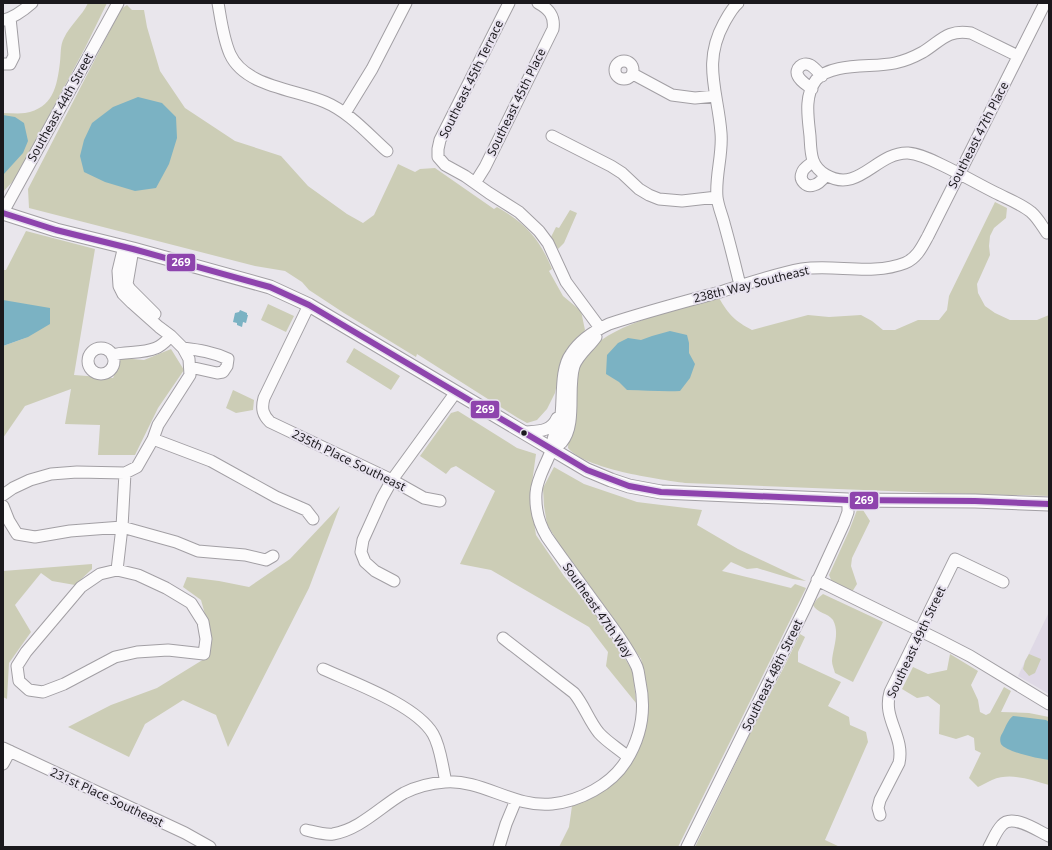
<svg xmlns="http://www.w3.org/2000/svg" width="1052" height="850" font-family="'Noto Sans',sans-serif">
<rect width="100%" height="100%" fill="#e9e6ec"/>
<path fill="#dfd9e6" d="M 1049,612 L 1049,694 L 1018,676 Z"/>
<path fill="#cccdb6" d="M 88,3 L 107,3 L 85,48 L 15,179 L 3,192 L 3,113 C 10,113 18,114 25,113 C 53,108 57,87 60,62 C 61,55 60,45 64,38 C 70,25 82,16 88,3 Z
M 127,5 L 132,10 L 144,10 L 147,27 L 160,71 L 185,108 L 235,141 L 281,156 L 308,186 L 347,214 L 363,223 L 374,215 L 398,164 L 415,172 L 420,169 L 435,168 L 494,209 L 497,207 C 525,223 540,239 552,269 L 549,271 L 563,296 L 581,311 L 585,330 L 560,369 L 555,393 L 547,409 L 537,420 L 527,423 L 518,418 L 417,354 L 416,357 L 344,313 L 309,290 L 302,282 L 285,271 L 255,266 L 29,208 L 28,189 L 121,9 Z
M 995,202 L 1007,208 L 1006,218 L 994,228 L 990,236 L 989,246 L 990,255 L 977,284 L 978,293 L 985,306 L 995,313 L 1010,320 L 1037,320 L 1049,315 L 1049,496 L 939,493 L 685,483 C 657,479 585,469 568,448 C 570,422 570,394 579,369 C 582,361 589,349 596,344 C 626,320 682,308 719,298 C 729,315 735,321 752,330 L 808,315 L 829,317 L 861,315 L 872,321 L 883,330 L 895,330 L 918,320 L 939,320 L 947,310 L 949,296 Z
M 570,210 L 577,213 L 564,243 L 558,249 L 551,237 L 556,227 L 559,228 Z
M 26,231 L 95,249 L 74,375 L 113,378 L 121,358 L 144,360 L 171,349 L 184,370 L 158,408 L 135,455 L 98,455 L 100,425 L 65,424 L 71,389 L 25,406 L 3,438 L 3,346 L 28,337 L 3,345 L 3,270 L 6,270 Z
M 268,304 L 294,316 L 286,332 L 261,320 Z
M 354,348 L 400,376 L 391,390 L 346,362 Z
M 233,390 L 254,400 L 253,410 L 236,413 L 226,408 Z
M 458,411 L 517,448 L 536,454 L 530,497 L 536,535 L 564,576 L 596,615 L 633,671 L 636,703 L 606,666 L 608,652 L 589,627 L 491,570 L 460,564 L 495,491 L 456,466 L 451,468 L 446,474 L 420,456 L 451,413 Z
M 554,467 L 584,484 L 637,502 L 702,510 L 697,525 L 738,549 L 806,581 L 793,579 L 757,568 L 747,569 L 731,562 L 722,571 L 791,588 L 795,584 L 806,588 L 678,847 L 559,847 L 569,827 L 572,806 L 596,796 L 624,772 L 643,740 L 648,710 L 647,687 L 641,659 L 612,616 L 559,544 L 547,524 L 544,506 L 543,488 Z
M 340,506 L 309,588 L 228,747 L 216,715 L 183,700 L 145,724 L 129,757 L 68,727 L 111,705 L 157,688 L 209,656 L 208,625 L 201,600 L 183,587 L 187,577 L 219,581 L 249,587 L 290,559 Z
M 857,510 L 863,510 L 870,521 L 852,558 L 851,566 L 857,584 L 852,592 L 832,582 L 829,575 L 849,531 Z
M 92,564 L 92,569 L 75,585 L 52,581 L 41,573 L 15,605 L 31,632 L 9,663 L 7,699 L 3,697 L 3,571 Z
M 823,594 L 883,622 L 853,682 L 835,673 C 834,669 832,665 832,661 C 833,647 840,633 833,620 C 828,613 817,613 813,605 L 817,599 Z
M 800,634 L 805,637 L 798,652 L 798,662 L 841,682 L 828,706 L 849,717 L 850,725 L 866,732 L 868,742 L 825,840 L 840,847 L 695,847 L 761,711 L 783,669 Z
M 950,654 L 978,671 L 971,685 L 978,700 L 980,712 L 986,715 L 990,713 L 1004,687 L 1011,691 L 1001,712 L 1029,713 L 1049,717 L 1049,785 C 1031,780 1011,772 992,780 C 987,782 983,785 978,787 L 969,778 L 981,753 L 975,750 L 974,738 L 968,735 L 956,739 L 939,734 L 940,705 L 928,696 L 917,698 L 902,689 L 913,667 L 928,674 L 947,670 Z
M 1029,654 L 1041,659 L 1035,673 L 1029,676 L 1023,669 L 1025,661 Z"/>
<path fill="#7bb2c3" d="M 138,97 L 162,103 L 176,117 L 177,138 L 169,164 L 156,188 L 135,191 L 105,182 L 84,172 L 80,156 L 84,140 L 92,123 L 113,107 Z
M 3,115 L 15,117 L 24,123 L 28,141 L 23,153 L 3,175 Z
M 3,300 L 50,308 L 50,324 L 28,337 L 3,346 Z
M 240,310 L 247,313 L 247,315 L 248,315 L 246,323 L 243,322 L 242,327 L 237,325 L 237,323 L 233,322 L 235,313 L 239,312 Z
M 670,331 L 687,335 L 689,343 L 689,353 L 695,364 L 690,378 L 680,391 C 662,392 645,390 627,390 L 619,382 L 606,374 L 607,355 L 618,343 L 628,338 L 641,340 L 652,336 Z
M 1013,716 L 1046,720 L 1049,722 L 1049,760 C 1040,759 1006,752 1001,744 C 999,739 1001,735 1003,732 C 1006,726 1008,720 1013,716 Z"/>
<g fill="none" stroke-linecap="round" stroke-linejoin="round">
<g stroke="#a29fa4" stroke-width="13">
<path id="minor" d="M 218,3 C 221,20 223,38 230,54 C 245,87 295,89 325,102 C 349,112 368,134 387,151
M 509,3 L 440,140 L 438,149 L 438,157 L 445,165 L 465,176 L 489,193 L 519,212 L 539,231 L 548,243 L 566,282 L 600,328
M 738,3 C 732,8 728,16 724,23 C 702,63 718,92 721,133 C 723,154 715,176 717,197 C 718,206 722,215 724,223 C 730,244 735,265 740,285
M 4,20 C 15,17 23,11 32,3
M 1018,56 L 971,33 C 947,29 941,41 923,52 C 914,57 904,61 895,63 C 873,68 831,62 816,80 C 804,96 808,117 810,136 C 811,152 810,166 826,175 C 859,194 876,152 908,153 C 920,154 932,160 942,165 C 961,174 978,184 996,193 C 1008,199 1021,204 1031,212 C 1038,218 1042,226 1047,233
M615 70a9 9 0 1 1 18 0a9 9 0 1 1-18 0Z
M 3,64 L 10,64 L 14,56 L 10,18
M 633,74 L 672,95 L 695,98 L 715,96
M 812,89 C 807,85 800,81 798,76 C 794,69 803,61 810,65 C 814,67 818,72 822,76
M 345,113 L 372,69 L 406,3
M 552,136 L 611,166 L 622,173 L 639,189 L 649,195 L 659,199 L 682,201 L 717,197
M 813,162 C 809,165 803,168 802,173 C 799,180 806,188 814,185 C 819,184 823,179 826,175
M 475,183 L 485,167 L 553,29 C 555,16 549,9 538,3
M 3,212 L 118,3
M 133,249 L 127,284 L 130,289 L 155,314
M 309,305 L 264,398 C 261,409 263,415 270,422 L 392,480 L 424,498 L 440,501
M 183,348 C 199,350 213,352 228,359 L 227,366 L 223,372 L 217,373 L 190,367
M88 361a13 13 0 1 1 26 0a13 13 0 1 1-26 0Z
M 112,355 C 126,351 142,354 156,348 C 162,346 167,340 171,336
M 525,432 C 538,431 551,432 557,418
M 153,439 L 211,461 L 276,497 L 306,510 L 313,519
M 552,450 C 555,447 559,445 562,442 C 577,424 567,388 574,366 C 578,355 589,347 596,337
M 3,495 L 13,488 L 30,480 L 51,474 L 77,472 L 125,473 L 137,467 L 153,439 L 158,425 L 190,375 L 189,359 L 183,348 L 171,336 L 159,327 L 132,303 L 123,294 L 119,286 L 118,271 L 124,246
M 3,506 L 9,521 L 17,534 L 35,537 L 70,531 L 122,527 L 125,473
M 117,570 L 138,575 L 166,588 L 191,603 L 203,622 L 206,639 L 204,654 L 168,650 L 137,652 L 115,657 L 64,684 L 43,692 L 29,690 L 19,681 L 17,666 L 26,652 L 81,587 L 100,574 L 117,570 L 122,527 L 176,542 L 198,551 L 245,555 L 266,560 L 273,556
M 817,580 L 939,640 L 970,656 L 1049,704
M 394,581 L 375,571 L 365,562 L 361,552 L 363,540 L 382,498 L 392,480 L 456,392
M 503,638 L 574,693 C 584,705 589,721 599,733 C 607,742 619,749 628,757
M 323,669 C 354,683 416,705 433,734 C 441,748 442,766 446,782
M 3,748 L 185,833 L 210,847
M 3,764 L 10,751
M 880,815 L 878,808 L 880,800 L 899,763 C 905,736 882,719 890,692 L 955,559 L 1003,582
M 306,830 C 315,832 325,835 333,834 C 361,829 381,806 404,793 C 416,787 432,783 445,782 C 482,779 514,808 552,804 C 580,801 611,785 626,761 C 641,737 646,710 640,682 C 639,677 639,672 637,667 C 627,645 611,626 597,606 C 580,583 563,560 547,537 C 539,524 535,509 536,493 C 537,478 546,465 551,451 C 553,446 552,441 554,436 C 555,431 559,427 560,422 C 564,403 559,370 571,354 C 580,340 594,331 609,324 C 645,312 683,302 720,292 C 746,284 775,274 802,269 C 835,264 872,276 905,263 C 917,258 922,247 928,236 L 1045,3
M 499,847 L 506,824 L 516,800
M 687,847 L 805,608 L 844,523 L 848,512 L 848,500
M 989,847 C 993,840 996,831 1002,825 C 1012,813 1038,831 1049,836"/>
</g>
<g stroke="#a29fa4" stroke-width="15">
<path id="major" d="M 3,213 L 56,230 L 133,249 L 270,287 L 309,305 L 587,470 L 611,480 L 629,486 L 661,492 L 848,500 L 975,501 L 1049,504"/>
</g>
<use href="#minor" stroke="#fcfbfc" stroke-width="11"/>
<use href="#major" stroke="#fcfbfc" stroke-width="13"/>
<g stroke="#e8e3ef" stroke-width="9">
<path id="bus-1" d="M 3,213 L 56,230 L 133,249 L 270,287 L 309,305 L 587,470 L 629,486 L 661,492 L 848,500 L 975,501 L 1049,504"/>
</g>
<use href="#bus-1" stroke="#8e44ad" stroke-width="6"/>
</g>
<circle fill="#1b191d" stroke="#e8e3ef" stroke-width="1.5" cx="524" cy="433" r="3.5"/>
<g text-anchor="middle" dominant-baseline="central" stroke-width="4" stroke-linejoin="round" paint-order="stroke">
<g font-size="12" fill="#1b191d" stroke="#e8e3ef">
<text transform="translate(471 79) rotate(-64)">Southeast 45th Terrace</text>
<text transform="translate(516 102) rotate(-64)">Southeast 45th Place</text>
<text transform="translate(60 107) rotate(-61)">Southeast 44th Street</text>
<text transform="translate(978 135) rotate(-63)">Southeast 47th Place</text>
<text transform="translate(751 284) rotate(-14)">238th Way Southeast</text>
<text transform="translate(349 460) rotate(26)">235th Place Southeast</text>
<text transform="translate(598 610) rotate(55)">Southeast 47th Way</text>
<text transform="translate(916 642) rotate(-65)">Southeast 49th Street</text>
<text transform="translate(772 675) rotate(-64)">Southeast 48th Street</text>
<text transform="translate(107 797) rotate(25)">231st Place Southeast</text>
</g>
</g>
<g stroke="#e8e3ef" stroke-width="1.5">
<rect x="166" y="253" width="30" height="19" rx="4" fill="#8e44ad"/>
<rect x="470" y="400" width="30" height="19" rx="4" fill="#8e44ad"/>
<rect x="849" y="491" width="30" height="19" rx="4" fill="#8e44ad"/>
</g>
<g font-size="11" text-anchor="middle" font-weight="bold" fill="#fff">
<text x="181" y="266">269</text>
<text x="485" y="413">269</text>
<text x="864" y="504">269</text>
</g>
<rect width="1052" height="850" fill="none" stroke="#1b191d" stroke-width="8"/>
</svg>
